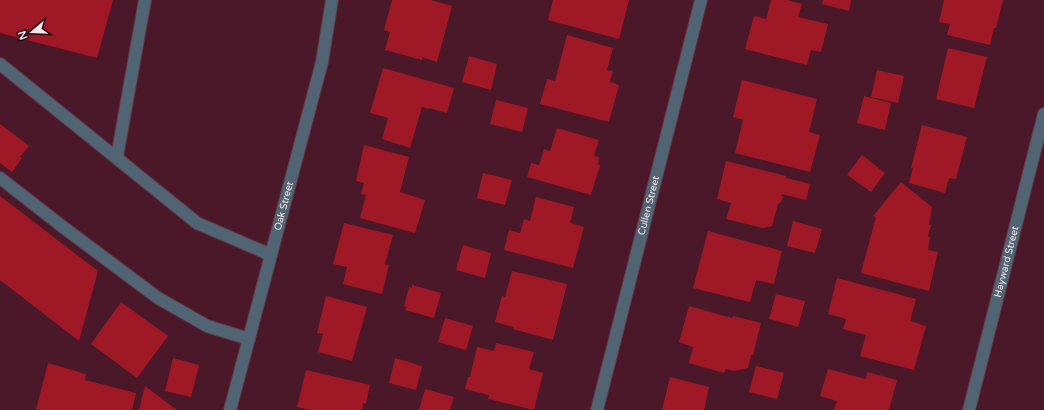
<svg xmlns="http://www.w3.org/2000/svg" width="1044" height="410" font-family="'Varela Round',sans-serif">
<rect width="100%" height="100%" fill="#4a1828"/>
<path fill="#9f1826" d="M 0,0 L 113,0 L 97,58 L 0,33 Z
M 392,0 L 431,0 L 452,6 L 437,62 L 422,57 L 422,60 L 385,50 L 390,32 L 384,30 Z
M 553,0 L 629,0 L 619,39 L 548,20 Z
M 771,0 L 787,0 L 802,4 L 798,17 L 828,24 L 821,52 L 811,50 L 807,65 L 745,49 L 754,16 L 766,19 Z
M 823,0 L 851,0 L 849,11 L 822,4 Z
M 944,0 L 1003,0 L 996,28 L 994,28 L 990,45 L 947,35 L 950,24 L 939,22 Z
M 567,35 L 613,48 L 607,70 L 613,71 L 610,82 L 619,85 L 609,122 L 540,104 L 547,79 L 555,81 Z
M 948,48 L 987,57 L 974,108 L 936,99 Z
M 469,56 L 497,64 L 491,90 L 462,82 Z
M 383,68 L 454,88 L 447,113 L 429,108 L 429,109 L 422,107 L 410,148 L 382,139 L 388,118 L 370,113 Z
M 877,70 L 904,76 L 898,103 L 871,97 Z
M 742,80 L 817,99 L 809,132 L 820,135 L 810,172 L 735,153 L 743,120 L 733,117 Z
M 864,96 L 891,103 L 885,130 L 857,123 Z
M 496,100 L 528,108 L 522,132 L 490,124 Z
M 0,124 L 29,146 L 20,157 L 22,158 L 12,172 L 0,163 Z
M 922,125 L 967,137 L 956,179 L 949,178 L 945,193 L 909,183 L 913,168 L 911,168 Z
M 557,128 L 599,140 L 594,156 L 599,157 L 598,164 L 600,165 L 591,195 L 527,177 L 531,163 L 539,165 L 544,149 L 550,151 Z
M 364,145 L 409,157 L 400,192 L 425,200 L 415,233 L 360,218 L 366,195 L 361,194 L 364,183 L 356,181 Z
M 862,155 L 885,173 L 871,192 L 847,175 Z
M 726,161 L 786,176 L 786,178 L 810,184 L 806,200 L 782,194 L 781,196 L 783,197 L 781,202 L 778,204 L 772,226 L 763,228 L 726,219 L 731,203 L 717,199 Z
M 483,173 L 512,180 L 505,205 L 477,198 Z
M 901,182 L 932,207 L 929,225 L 931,225 L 928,236 L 930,237 L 928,250 L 938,252 L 929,291 L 861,273 L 876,217 L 873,216 Z
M 0,196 L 98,271 L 79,341 L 0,280 Z
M 536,197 L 574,207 L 570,223 L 584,227 L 573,268 L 504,250 L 509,230 L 520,233 L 524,219 L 530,221 Z
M 793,221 L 822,229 L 815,253 L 787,246 Z
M 344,223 L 393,235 L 385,264 L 389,265 L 382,294 L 343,284 L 347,267 L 333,264 Z
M 708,231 L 782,251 L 774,284 L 756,280 L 750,302 L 693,288 Z
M 463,245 L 491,253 L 485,278 L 456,270 Z
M 512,271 L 567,284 L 553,340 L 513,329 L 514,327 L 495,322 L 502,296 L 505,297 Z
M 837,278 L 916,299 L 910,321 L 926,326 L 914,370 L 860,356 L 866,335 L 843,329 L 846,319 L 828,314 Z
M 412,285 L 441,293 L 434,318 L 405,310 L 407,307 L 404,306 L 409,287 L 412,288 Z
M 776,294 L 805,301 L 798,327 L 769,319 Z
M 326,296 L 367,307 L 352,361 L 318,352 L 323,334 L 317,333 Z
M 121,302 L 168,336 L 137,378 L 91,344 Z
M 689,306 L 732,318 L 733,316 L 761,323 L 753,355 L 751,355 L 748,368 L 734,371 L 726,369 L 724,373 L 689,363 L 693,347 L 679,342 Z
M 445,318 L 473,326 L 466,350 L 438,342 Z
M 496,343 L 534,352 L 529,369 L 543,373 L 534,410 L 488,399 L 489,395 L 465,389 L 468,377 L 470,377 L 477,347 L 494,351 Z
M 173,358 L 199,365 L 191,397 L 165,391 Z
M 395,358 L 422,366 L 416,390 L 389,383 Z
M 48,363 L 86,374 L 85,380 L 136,393 L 132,410 L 36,410 Z
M 756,366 L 784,373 L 777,399 L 749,392 Z
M 828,369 L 866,379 L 867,372 L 897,380 L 889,410 L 834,410 L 837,401 L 820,396 Z
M 306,370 L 370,385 L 366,404 L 363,403 L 362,410 L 309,410 L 297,407 Z
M 670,377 L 709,387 L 704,410 L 662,410 Z
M 145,386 L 177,410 L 139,410 Z
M 425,389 L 454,397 L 450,410 L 419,410 Z"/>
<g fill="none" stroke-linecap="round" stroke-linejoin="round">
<g stroke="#633543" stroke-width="14">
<path id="lane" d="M 0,64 L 197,223 L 271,255
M 117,157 L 145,0
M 0,178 L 63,227 L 158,298 L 207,326 L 249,339"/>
</g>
<g stroke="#633543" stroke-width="14">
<g id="street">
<path id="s1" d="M 230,410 L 322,62 L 332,0"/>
<path id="s2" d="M 597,410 L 701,0"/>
<path id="s3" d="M 969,410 L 1044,114"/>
</g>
</g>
<use href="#lane" stroke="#506473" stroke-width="12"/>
<use href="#street" stroke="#506473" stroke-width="12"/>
</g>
<g text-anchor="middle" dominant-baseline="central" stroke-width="3" stroke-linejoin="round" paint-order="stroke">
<g font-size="10" fill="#fbe6eb" stroke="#220c13">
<text stroke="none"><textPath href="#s2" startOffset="211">Cullen Street</textPath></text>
<text stroke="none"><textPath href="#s1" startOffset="211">Oak Street</textPath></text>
<text stroke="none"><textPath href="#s3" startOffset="153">Hayward Street</textPath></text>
</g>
</g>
<g transform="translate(32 32) rotate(251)" stroke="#220c13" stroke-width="3" paint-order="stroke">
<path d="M0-3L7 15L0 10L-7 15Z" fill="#fbe6eb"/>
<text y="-6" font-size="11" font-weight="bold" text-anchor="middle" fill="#fbe6eb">N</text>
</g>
</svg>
